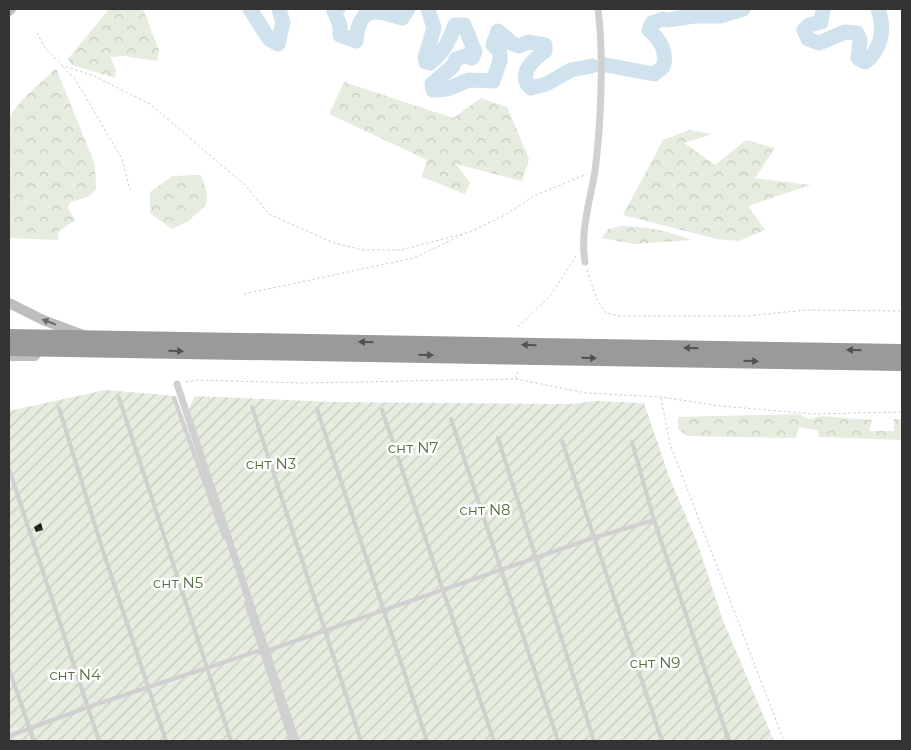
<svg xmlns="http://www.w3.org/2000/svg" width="911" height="750" font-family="Montserrat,sans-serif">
<defs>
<pattern id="forest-crowns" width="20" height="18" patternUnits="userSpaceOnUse" patternTransform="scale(1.25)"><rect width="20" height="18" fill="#e6ecdf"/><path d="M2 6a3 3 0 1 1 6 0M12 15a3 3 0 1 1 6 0" fill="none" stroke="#c6cbc0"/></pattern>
<pattern id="garden-furrows" width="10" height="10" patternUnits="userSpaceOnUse" patternTransform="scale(1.25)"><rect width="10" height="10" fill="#e6ecdf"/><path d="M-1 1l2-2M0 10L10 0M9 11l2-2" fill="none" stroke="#c6cbc0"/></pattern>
<pattern id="building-cross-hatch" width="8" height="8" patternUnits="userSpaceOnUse" patternTransform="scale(1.25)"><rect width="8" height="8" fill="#1a1a1a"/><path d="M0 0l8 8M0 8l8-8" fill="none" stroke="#333"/></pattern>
</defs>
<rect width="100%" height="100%" fill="#fff"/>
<path fill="url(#forest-crowns)" d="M 109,9 L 143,9 L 159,50 L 157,61 L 124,56 L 110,57 L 116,69 L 115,78 L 72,65 L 68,59 Z
M 56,68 L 95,165 L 96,189 L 88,197 L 70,202 L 68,208 L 75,220 L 58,232 L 59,240 L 9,238 L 9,117 L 22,100 Z
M 344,82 L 453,118 L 481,98 L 507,107 L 529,159 L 522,181 L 456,164 L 470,183 L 465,194 L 422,177 L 427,160 L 329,114 Z
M 689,130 L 712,134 L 684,143 L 715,165 L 746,140 L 775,148 L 755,178 L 810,185 L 748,206 L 765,230 L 738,241 L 717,239 L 623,215 L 663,140 Z
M 201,175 L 207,193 L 206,205 L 187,222 L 172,229 L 150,213 L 150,192 L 173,176 Z
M 621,226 C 645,226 669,231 691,240 L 634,244 L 602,238 L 608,229 Z
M 799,414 L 809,419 L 821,416 L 872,420 L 869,431 L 894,431 L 894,419 L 902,419 L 902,440 L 819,437 L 818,430 L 799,427 L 796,438 L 687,436 L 678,429 L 678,417 Z"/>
<path fill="url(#garden-furrows)" d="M 105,390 L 176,396 L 232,552 L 293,741 L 9,741 L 9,411 Z
M 195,396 L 332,402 L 569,404 L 597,401 L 644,403 L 670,479 L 697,542 L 722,618 L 774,741 L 299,741 L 188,410 Z"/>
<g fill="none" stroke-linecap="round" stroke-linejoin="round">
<path stroke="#cfe2ee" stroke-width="15" d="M 250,9 L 269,39 L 278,44 L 283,23 L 279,9
M 338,9 L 334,11 L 340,25 L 340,35 L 356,41 C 359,6 374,9 402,18 L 408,9
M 428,9 L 434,28 L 425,58 L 426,62 L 430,63 C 444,52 449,41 455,25 L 464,25 L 475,52 L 472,58 L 465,56 L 456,59 L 453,66 L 432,84 L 433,90 L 447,89 L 469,80 L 493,81 L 500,61 L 500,52 L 493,45 L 498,31 L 513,44 L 519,46 L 528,42 L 545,45 L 545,51 C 534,59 516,75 531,88 L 546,84 L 571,70 L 592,66
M 823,9 L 821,22 L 809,25 L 804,30 L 808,39 L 819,43 L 845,32 L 857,33 L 860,40 L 858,58 L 865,62 C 882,50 885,28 878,9
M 606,65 L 654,74 L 663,67 C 668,53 660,39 649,30 L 652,23 L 663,19 L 668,20 L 694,16 L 720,16 L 743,9"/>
</g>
<path fill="url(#building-cross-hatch)" d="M 41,523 L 43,530 L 36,532 L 34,527 Z"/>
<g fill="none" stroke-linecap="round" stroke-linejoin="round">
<path stroke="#cdcdcd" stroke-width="1" stroke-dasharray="2.5 2.5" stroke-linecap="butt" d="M 37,33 L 45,48 L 61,64
M 61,65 L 94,76 L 150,104 L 246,186 L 269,214 L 334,243 L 363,250 L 401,250 L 470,232
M 63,67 L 75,79 L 122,159 L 130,190
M 470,232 L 505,215 L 534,196 L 587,174
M 587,270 L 597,300 L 606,313 L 620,316 L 747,316 L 806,310 L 902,311
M 244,294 L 414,258 L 466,233
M 518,327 L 550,296 L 576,256
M 516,379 L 518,371
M 186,382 L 197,380 L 304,383 L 516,379 L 586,393 L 661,397 L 721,406 L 814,414 L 902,412
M 661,398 L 670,444 L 784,741"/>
<path stroke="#d0d0d0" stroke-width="4" d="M 119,398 L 231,741
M 174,398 L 224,537
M 252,407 L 361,741
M 59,408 L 102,548 L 166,741
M 317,409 L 427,741
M 382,410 L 494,741
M 451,419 L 558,741
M 498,438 L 594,741
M 562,441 L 662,741
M 632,442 L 654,520 L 729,741
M 9,469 L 99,741
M 246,603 L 291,741
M 266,651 L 593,538 L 654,520
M 9,669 L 34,741
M 9,736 L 88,707 L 261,650"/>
<path stroke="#d0d0d0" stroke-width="7" d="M 585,262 C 580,231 590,201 595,171 C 601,124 604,55 598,9
M 177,384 L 296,741"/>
<path stroke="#bdbdbd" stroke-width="10" d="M 9,11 L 11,9
M 9,303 L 43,320 L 83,335
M 9,356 L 35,356"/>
<path stroke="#9a9a9a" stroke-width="14" d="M 9,336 L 902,351
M 9,349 L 902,364"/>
</g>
<defs><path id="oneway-solid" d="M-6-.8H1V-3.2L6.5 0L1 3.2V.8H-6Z" transform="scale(1.25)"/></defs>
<use fill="#6a6a6a" href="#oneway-solid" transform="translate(49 322) rotate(-159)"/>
<g fill="#525252">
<use href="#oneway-solid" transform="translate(366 342) rotate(-179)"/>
<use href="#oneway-solid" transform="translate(529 345) rotate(-179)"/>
<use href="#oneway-solid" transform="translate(691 348) rotate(-179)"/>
<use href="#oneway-solid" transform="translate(854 350) rotate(-179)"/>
<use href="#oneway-solid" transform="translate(176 351) rotate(1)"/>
<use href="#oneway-solid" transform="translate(426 355) rotate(1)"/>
<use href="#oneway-solid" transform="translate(589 358) rotate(1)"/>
<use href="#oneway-solid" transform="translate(751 361) rotate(1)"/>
</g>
<g text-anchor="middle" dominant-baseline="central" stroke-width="5" stroke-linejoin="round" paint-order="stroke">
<g font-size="15" fill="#56703f" stroke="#fff">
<text x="413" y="447">снт N7</text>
<text x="271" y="463">снт N3</text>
<text x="485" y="509">снт N8</text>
<text x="178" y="582">снт N5</text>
<text x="655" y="662">снт N9</text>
<text x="75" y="674">снт N4</text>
</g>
</g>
<rect width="911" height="750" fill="none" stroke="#333333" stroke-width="20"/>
</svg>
